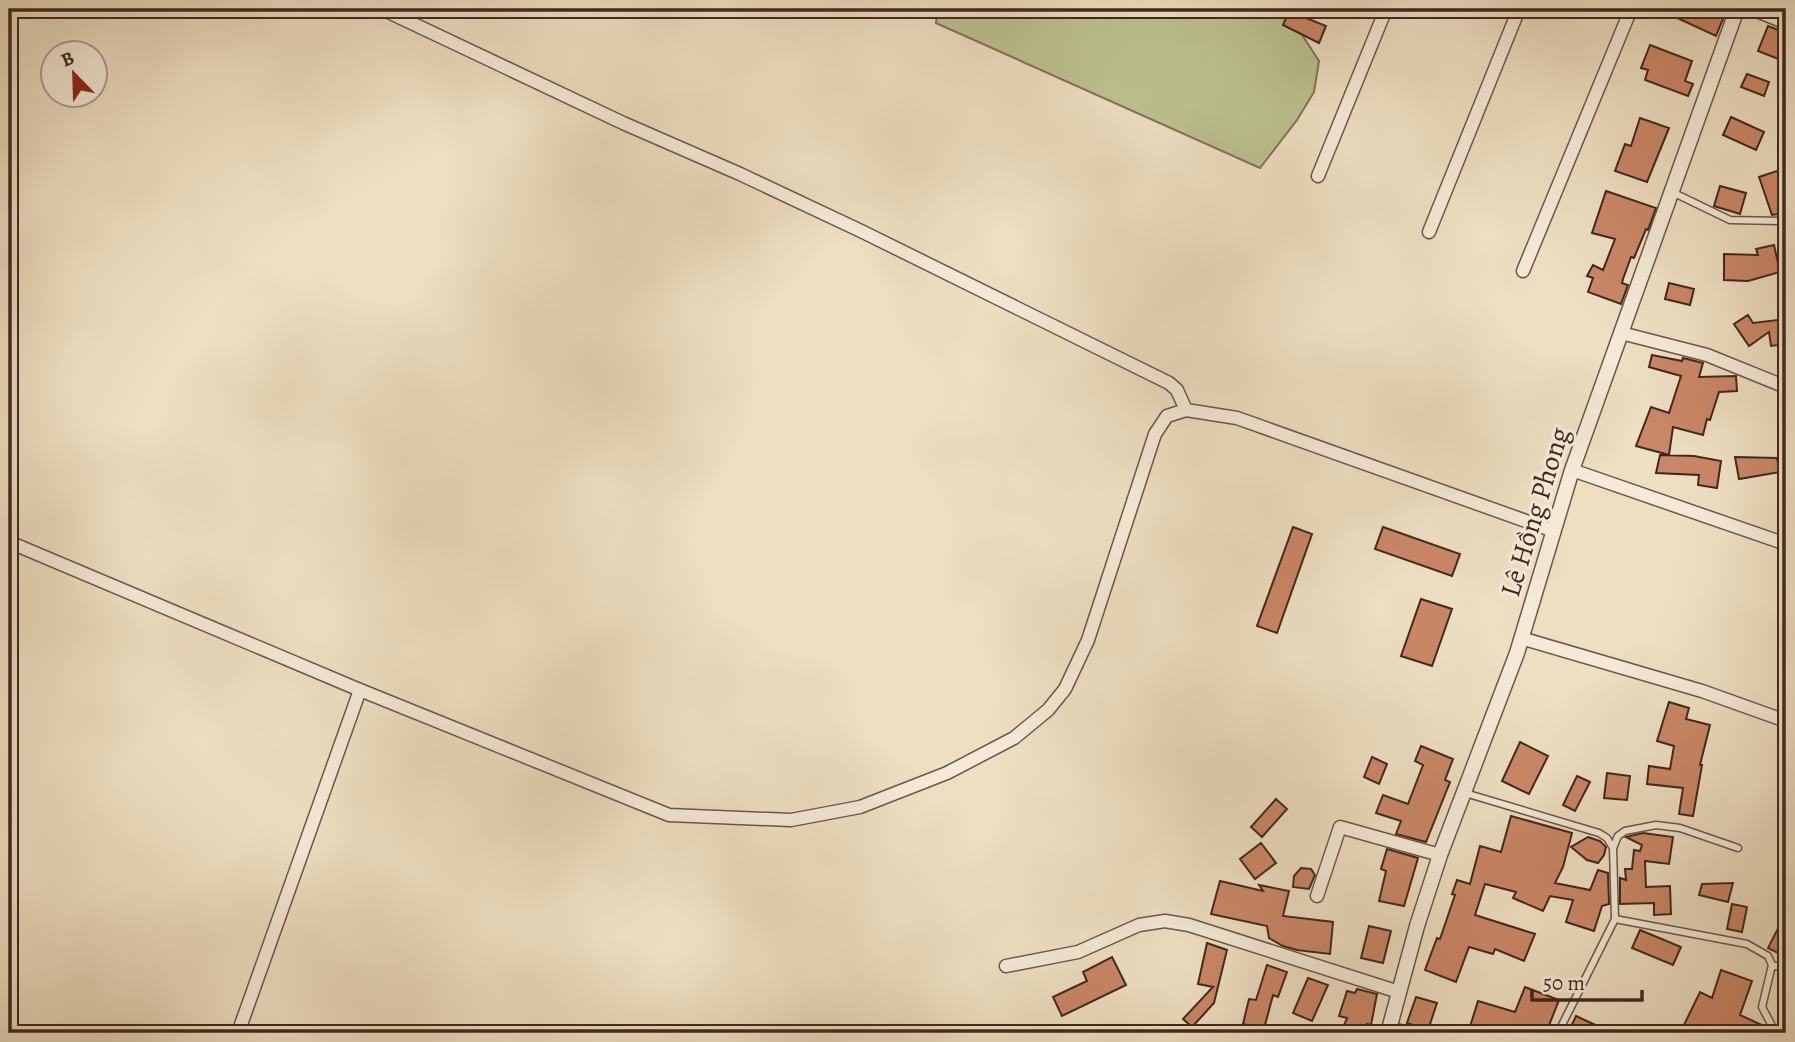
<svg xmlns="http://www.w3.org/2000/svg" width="1795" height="1042" font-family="Alegreya,serif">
<rect width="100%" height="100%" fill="#eedfc2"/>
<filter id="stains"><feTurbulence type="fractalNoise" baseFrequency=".00286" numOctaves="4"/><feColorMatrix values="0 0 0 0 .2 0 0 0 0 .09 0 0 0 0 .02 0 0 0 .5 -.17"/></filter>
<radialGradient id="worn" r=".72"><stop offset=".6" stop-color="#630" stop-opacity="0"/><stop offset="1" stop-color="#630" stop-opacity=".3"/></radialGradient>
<path fill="#bcc190" stroke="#7e7457" stroke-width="2" d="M 937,9 L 1277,9 L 1288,13 L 1319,61 L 1314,92 L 1297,120 L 1260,168 L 936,23 Z"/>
<path fill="#ca8767" stroke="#40281e" stroke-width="2" d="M 1658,9 L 1714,9 L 1725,14 L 1716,36 Z
M 1289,11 L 1326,26 L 1319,43 L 1283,25 Z
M 1768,26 L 1786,33 L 1786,62 L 1758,51 Z
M 1650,45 L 1692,61 L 1685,81 L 1693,84 L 1688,96 L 1645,80 L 1648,70 L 1641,68 Z
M 1747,74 L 1769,82 L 1764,96 L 1741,87 Z
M 1731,117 L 1764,132 L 1756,150 L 1723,135 Z
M 1640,118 L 1669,128 L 1647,182 L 1615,171 L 1625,144 L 1631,146 Z
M 1786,168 L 1786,213 L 1772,215 L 1759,177 Z
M 1720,186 L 1746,193 L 1740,214 L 1714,206 Z
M 1606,191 L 1656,208 L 1648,230 L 1646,229 L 1634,258 L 1631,257 L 1623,279 L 1622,283 L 1628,285 L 1621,304 L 1588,292 L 1593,278 L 1587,276 L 1593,265 L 1603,270 L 1615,239 L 1592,233 Z
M 1774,245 L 1780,272 L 1748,281 L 1724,280 L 1724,254 L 1758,255 L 1756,249 Z
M 1669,283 L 1694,289 L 1690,305 L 1665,299 Z
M 1748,315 L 1753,323 L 1786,319 L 1786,344 L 1771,346 L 1769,332 L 1749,346 L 1734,324 Z
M 1652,355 L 1682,361 L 1683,358 L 1703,363 L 1699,377 L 1736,376 L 1737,391 L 1719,392 L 1710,420 L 1707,419 L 1703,435 L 1673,427 L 1669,455 L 1636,446 L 1651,407 L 1669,413 L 1681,376 L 1649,367 Z
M 1660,455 L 1694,456 L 1721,461 L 1717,488 L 1698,485 L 1699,475 L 1656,473 Z
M 1735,457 L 1777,458 L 1780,472 L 1739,479 Z
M 1293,527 L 1312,534 L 1277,633 L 1257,626 Z
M 1383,527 L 1460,554 L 1452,576 L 1375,549 Z
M 1421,599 L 1452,609 L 1432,666 L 1401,656 Z
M 1669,702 L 1689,708 L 1686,719 L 1710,725 L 1700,765 L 1702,765 L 1693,816 L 1679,814 L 1683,788 L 1647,784 L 1649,766 L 1670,769 L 1674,746 L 1657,741 Z
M 1520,742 L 1548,756 L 1529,794 L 1502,781 Z
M 1421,746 L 1453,759 L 1445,780 L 1450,782 L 1426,842 L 1396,834 L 1401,821 L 1376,813 L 1383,795 L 1408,804 L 1423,765 L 1415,761 Z
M 1372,757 L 1387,764 L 1379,784 L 1364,777 Z
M 1607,773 L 1630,776 L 1627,800 L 1604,798 Z
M 1577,776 L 1590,782 L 1575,811 L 1563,805 Z
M 1276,799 L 1287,809 L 1262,837 L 1251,827 Z
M 1511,816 L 1572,833 L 1563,867 L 1555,883 L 1590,890 L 1598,870 L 1608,873 L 1609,904 L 1602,906 L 1594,931 L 1566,922 L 1573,900 L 1550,896 L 1543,911 L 1513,898 L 1516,892 L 1485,884 L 1475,915 L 1535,934 L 1524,961 L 1495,949 L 1493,954 L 1469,947 L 1456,982 L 1425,970 L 1437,938 L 1440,939 L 1455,895 L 1452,894 L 1457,880 L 1470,884 L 1480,846 L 1501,852 Z
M 1643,833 L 1673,837 L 1669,864 L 1645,861 L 1646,887 L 1670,886 L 1671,914 L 1654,915 L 1654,903 L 1620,904 L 1620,878 L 1626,880 L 1625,869 L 1632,869 L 1634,850 L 1640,851 L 1642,845 L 1626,837 Z
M 1588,837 L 1600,841 L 1606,847 L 1604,855 L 1598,863 L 1587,860 L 1571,847 Z
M 1261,843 L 1276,863 L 1255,879 L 1240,859 Z
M 1387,849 L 1418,858 L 1404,906 L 1379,901 L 1386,871 L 1381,869 Z
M 1301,868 L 1311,869 L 1315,875 L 1309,889 L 1293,887 L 1294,876 Z
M 1220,881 L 1263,891 L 1259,885 L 1289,891 L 1283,916 L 1333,922 L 1330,954 L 1297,950 L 1283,946 L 1269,938 L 1267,926 L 1211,914 Z
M 1733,883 L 1728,902 L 1699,895 L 1702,884 Z
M 1732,904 L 1747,907 L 1742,932 L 1727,929 Z
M 1786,913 L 1786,957 L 1768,948 Z
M 1369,926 L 1391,931 L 1383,963 L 1361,958 Z
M 1640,930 L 1681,947 L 1673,965 L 1632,948 Z
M 1207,943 L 1227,950 L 1214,1003 L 1192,1027 L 1183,1019 L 1213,987 L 1198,984 Z
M 1112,957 L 1126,985 L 1062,1016 L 1053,997 L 1087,981 L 1083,972 Z
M 1267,965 L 1287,972 L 1278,997 L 1273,995 L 1264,1029 L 1243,1024 L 1249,999 L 1256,1000 Z
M 1721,970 L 1752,981 L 1740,1015 L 1766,1027 L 1766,1033 L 1730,1033 L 1721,1029 L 1719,1033 L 1691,1033 L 1682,1029 L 1700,992 L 1712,998 Z
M 1308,978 L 1328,985 L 1312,1021 L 1293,1013 Z
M 1525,987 L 1559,1000 L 1546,1033 L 1468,1033 L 1478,1001 L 1515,1012 Z
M 1357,989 L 1377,994 L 1371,1025 L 1367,1024 L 1363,1033 L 1341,1033 L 1347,1018 L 1339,1016 L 1347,991 L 1355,993 Z
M 1416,997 L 1437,1003 L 1428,1030 L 1407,1023 Z
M 1576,1016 L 1613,1033 L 1568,1033 Z"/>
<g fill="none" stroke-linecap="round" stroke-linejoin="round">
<g stroke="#6c5647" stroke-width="9">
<path id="service" d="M 1744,9 L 1786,26
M 1672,192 L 1730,220 L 1786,221
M 1465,793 L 1599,833 L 1607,838 L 1613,848 L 1615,919 L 1558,1033
M 1613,848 L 1618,836 L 1625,831 L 1656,825 L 1680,828 L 1738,848
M 1615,919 L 1747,944 L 1768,956 L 1772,965 L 1786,969
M 1772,965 L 1762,1007 L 1771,1024 L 1772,1033
M 1239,1029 L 1255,1033"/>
</g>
<g stroke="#6c5647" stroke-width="15">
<path id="minor" d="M 382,9 L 623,123 L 740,174 L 861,231 L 1169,383 L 1177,390 L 1186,410
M 1318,176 L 1386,9
M 1429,232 L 1519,9
M 1523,271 L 1631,9
M 1621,333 L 1707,355 L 1786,387
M 1572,470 L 1786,544
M 9,542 L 360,690 L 669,815 L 791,820 L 860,807 L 947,773 L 1014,738 L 1048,710 L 1065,689 L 1088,640 L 1155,434 L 1167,416 L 1186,410 L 1237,418 L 1554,531
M 1521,638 L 1702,691 L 1786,721
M 1317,896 L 1340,827 L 1440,855
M 1006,966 L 1078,952 L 1139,925 L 1165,921 L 1189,925 L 1399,992
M 1389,1027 L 1405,1033
M 238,1033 L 360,690"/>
</g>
<g stroke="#6c5647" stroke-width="17">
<path id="tertiary" d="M 1388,1033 L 1417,926 L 1440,855 L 1517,653 L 1572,470 L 1737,9"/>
</g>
<use href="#service" stroke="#f4ead7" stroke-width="6"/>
<use href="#minor" stroke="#f4ead7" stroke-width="12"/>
<use href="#tertiary" stroke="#f4ead7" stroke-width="14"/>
</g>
<g text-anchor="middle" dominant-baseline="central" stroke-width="6" stroke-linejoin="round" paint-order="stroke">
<g font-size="28" fill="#40281e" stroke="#f4ead7">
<text transform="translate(1535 512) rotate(-73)">Lê Hồng Phong</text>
</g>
</g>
<rect width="1795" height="1042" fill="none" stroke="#eedfc2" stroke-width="35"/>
<rect x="10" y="10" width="1774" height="1021" fill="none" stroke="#40281e" stroke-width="3.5"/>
<rect x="18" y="18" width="1760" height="1007" fill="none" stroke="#40281e" stroke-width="2"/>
<g transform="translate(74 74) rotate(337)"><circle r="33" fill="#f4ead7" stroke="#ac9c8d" stroke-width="2"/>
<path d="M0-5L12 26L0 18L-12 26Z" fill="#8f2418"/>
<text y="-10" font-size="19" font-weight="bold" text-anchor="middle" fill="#40281e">B</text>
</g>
<path d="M1532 990v10h110v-10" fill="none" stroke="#40281e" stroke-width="3.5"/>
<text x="1543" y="990" font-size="21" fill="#40281e" stroke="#f4ead7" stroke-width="5" paint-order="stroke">50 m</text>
<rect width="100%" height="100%" filter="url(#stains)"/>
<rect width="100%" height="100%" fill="url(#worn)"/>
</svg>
